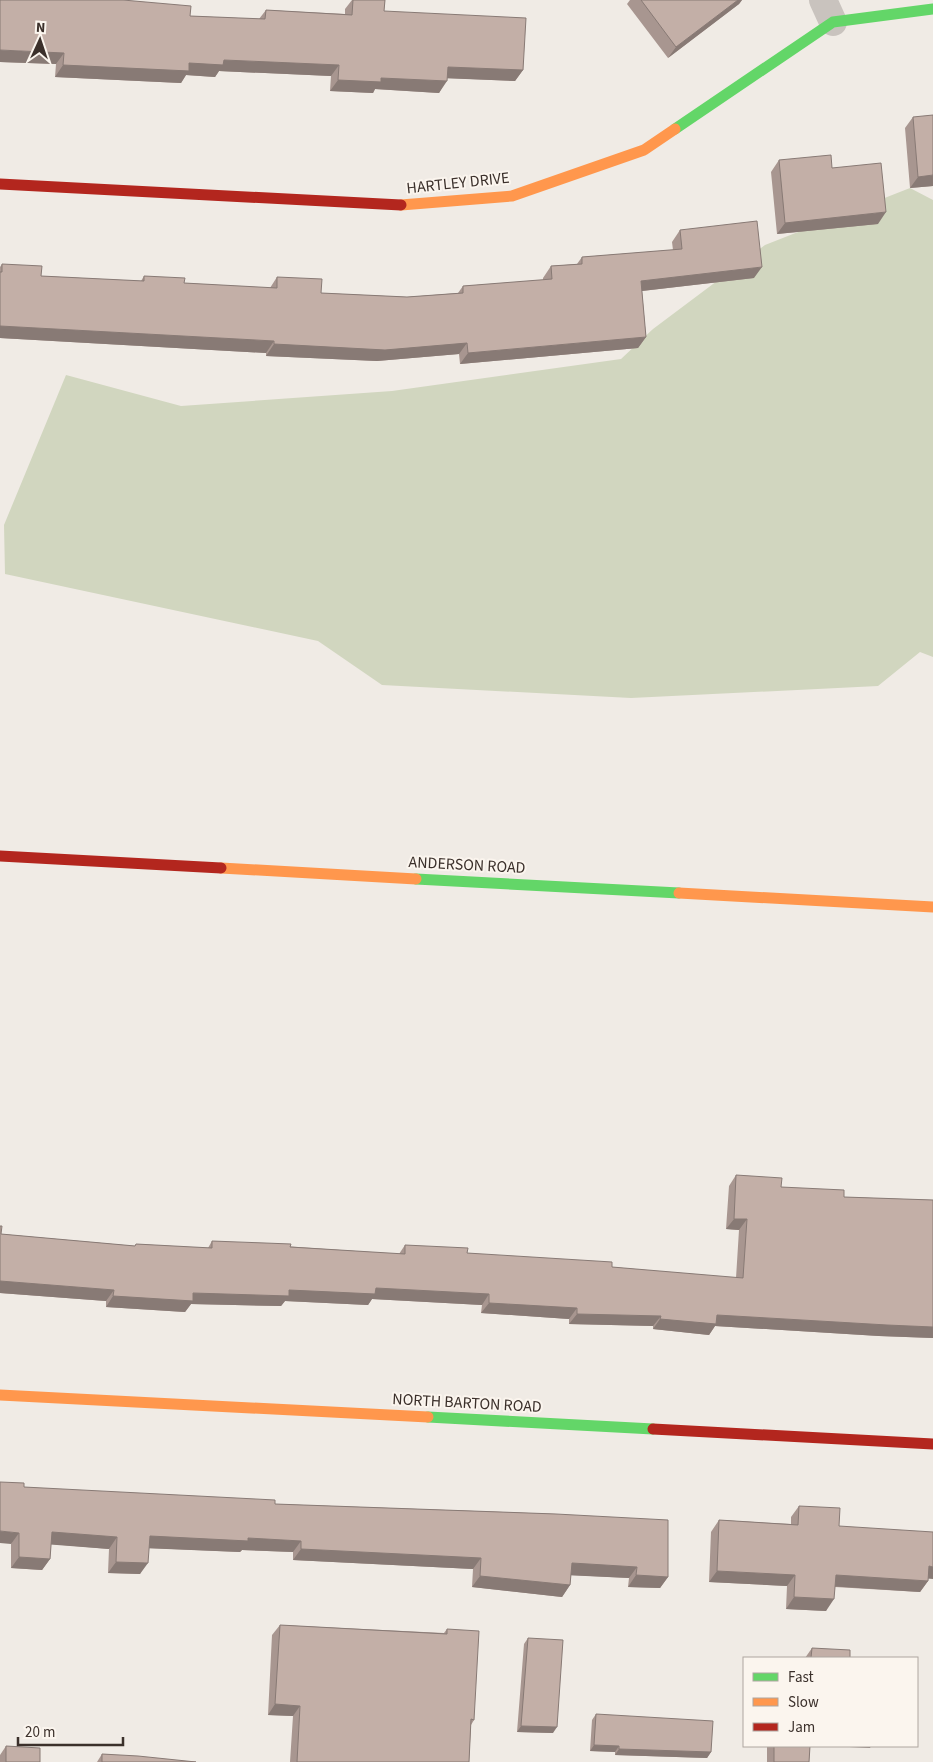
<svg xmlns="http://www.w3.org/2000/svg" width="933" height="1762" font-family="'Source Sans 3',sans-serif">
<rect width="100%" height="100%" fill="#f0ebe5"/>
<path fill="#d1d6bf" d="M 910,188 L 933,200 L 933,657 L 920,652 L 878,686 L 631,698 L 382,685 L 318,641 L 5,574 L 4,525 L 66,375 L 181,406 L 392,391 L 621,359 L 653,329 L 765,245 Z"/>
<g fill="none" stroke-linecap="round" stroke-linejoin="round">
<path stroke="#c9c3be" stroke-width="28" d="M 823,0 L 833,22"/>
<path stroke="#63d668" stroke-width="11" d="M 675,129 L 833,22 L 933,9
M 416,879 L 679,893
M 428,1417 L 653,1429"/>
<path stroke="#ff974d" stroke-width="11" d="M 401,205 L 512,196 L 644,150 L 675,129
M 221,868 L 416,879
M 679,893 L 933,907
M 0,1395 L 428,1417"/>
<path stroke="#b3261e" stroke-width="11" d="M 0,184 L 401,205
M 0,856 L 221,868
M 653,1429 L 933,1444"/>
</g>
<path fill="#a89690" d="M 352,0 L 385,0 L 384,11 L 523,70 L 515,81 L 447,78 L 439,93 L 375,89 L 373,93 L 330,91 L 331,76 L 219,71 L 215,77 L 186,75 L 181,83 L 55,77 L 56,64 L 0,62 L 190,16 L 259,19 L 266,10 L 345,14 L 345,9 Z
M 630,0 L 742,0 L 739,4 L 668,58 L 627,4 Z
M 913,117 L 933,186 L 910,188 L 905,128 Z
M 779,160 L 832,168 L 878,224 L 777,234 L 771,172 Z
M 680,230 L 754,278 L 642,291 L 646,337 L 638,348 L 460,364 L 459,354 L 377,361 L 266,356 L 266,353 L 0,338 L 0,267 L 2,264 L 41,276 L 141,281 L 144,276 L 184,283 L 270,288 L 277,277 L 321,293 L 407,297 L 458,293 L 463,286 L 543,280 L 543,278 L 551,266 L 577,264 L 582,257 L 673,250 L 672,242 Z
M 736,1175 L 781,1187 L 844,1197 L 933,1200 L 933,1338 L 879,1336 L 715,1326 L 709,1335 L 653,1329 L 653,1326 L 569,1324 L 569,1319 L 481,1313 L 482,1305 L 372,1299 L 368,1305 L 285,1301 L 281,1306 L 191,1304 L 185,1312 L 106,1307 L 106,1301 L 0,1293 L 0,1226 L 1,1234 L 135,1246 L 136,1244 L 208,1248 L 212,1241 L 399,1254 L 405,1245 L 467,1253 L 612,1267 L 736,1278 L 739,1230 L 726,1229 L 729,1186 Z
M 24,1487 L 275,1504 L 556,1514 L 668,1577 L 660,1588 L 628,1587 L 629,1578 L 571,1575 L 570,1585 L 562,1597 L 472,1587 L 473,1569 L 293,1560 L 293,1552 L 242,1550 L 240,1552 L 149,1548 L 140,1574 L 108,1573 L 109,1549 L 51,1544 L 50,1559 L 42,1570 L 11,1568 L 11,1544 Z
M 799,1506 L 839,1526 L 928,1578 L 928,1581 L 920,1592 L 835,1587 L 826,1611 L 786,1609 L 787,1586 L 709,1582 L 711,1532 L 719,1520 L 791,1524 L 791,1517 Z
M 280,1625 L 444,1633 L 447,1629 L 474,1720 L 471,1725 L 469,1762 L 290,1762 L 293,1716 L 268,1715 L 272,1635 Z
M 528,1638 L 553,1733 L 517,1732 L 524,1644 Z
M 812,1648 L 850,1658 L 805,1658 Z
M 596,1714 L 711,1752 L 707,1758 L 615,1755 L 615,1752 L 590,1751 L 592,1720 Z
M 6,1746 L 40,1762 L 0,1762 L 0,1755 Z
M 767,1746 L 810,1746 L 809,1762 L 767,1762 Z
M 102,1754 L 196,1762 L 97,1762 Z"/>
<path fill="#887a75" d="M 738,0 L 742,0 L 739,4 L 668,58 L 676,47 Z
M 0,50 L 64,53 L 56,64 L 0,62 Z
M 224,60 L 339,65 L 331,76 L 219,71 L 215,77 L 186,75 L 181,83 L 55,77 L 63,65 L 189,63 Z
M 448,67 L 523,70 L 515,81 L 440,78 Z
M 381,78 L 447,81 L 439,93 L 375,89 L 373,93 L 330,91 L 338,80 Z
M 933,175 L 933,186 L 910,188 L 918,177 Z
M 886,212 L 878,224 L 777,234 L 785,223 Z
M 762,267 L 754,278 L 633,292 L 641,281 Z
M 0,326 L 274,341 L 266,353 L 0,338 Z
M 646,337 L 638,348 L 460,364 L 468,353 Z
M 467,343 L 459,354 L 377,361 L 266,356 L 274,344 Z
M 734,1219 L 747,1219 L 739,1230 L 726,1229 Z
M 0,1281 L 114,1290 L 106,1301 L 0,1293 Z
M 376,1288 L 489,1294 L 482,1305 L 372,1299 L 368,1305 L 285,1301 L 281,1306 L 191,1304 L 185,1312 L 106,1307 L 113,1296 L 289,1290 Z
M 489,1303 L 577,1308 L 569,1319 L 481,1313 Z
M 577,1314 L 661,1316 L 653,1326 L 569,1324 Z
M 717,1315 L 933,1327 L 933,1338 L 879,1336 L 715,1326 L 709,1335 L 653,1329 L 660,1319 Z
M 0,1531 L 19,1533 L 11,1544 L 0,1543 Z
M 52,1532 L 117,1537 L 109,1549 L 44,1544 Z
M 150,1536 L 248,1538 L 301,1541 L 293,1552 L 242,1550 L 240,1552 L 142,1548 Z
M 301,1549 L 481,1558 L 473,1569 L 293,1560 Z
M 19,1557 L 50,1559 L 42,1570 L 11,1568 Z
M 116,1562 L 148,1563 L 140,1574 L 108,1573 Z
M 572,1563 L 637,1567 L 629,1578 L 564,1575 Z
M 929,1566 L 933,1567 L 933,1579 L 921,1578 Z
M 717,1571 L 795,1575 L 787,1586 L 709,1582 Z
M 636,1575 L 668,1577 L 660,1588 L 628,1587 Z
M 836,1575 L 928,1581 L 920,1592 L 828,1586 Z
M 480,1576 L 570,1585 L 562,1597 L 472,1587 Z
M 794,1597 L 834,1599 L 826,1611 L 786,1609 Z
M 275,1704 L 300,1706 L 293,1716 L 268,1715 Z
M 521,1726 L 557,1727 L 553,1733 L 517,1732 Z
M 594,1745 L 619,1746 L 615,1752 L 590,1751 Z
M 829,1746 L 871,1746 L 870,1748 Z
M 619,1749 L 711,1752 L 707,1758 L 615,1755 Z"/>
<path fill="#c3afa7" stroke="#887a75" d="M 0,0 L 123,0 L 191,6 L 190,16 L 265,19 L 266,10 L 352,15 L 353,0 L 385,0 L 384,11 L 526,18 L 523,70 L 448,67 L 447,81 L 381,78 L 381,82 L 338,80 L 339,65 L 224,60 L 223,65 L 189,63 L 189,71 L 63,65 L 64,53 L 0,50 Z
M 641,0 L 738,0 L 676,47 Z
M 933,115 L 933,175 L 918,177 L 913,117 Z
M 831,155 L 832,168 L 881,163 L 886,212 L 785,223 L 779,160 Z
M 757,221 L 762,267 L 641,281 L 646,337 L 468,353 L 467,343 L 385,350 L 274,344 L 274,341 L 0,326 L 0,272 L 2,272 L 2,264 L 42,266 L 41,276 L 144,281 L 144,276 L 185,278 L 184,283 L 277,288 L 277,277 L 322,279 L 321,293 L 407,297 L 463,293 L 463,286 L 552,279 L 551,266 L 582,264 L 582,257 L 682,249 L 680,230 Z
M 736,1175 L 782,1178 L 781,1187 L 844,1190 L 844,1197 L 933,1200 L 933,1327 L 887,1325 L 717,1315 L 716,1324 L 660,1319 L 661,1316 L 577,1314 L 577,1308 L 489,1303 L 489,1294 L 376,1288 L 375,1294 L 289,1290 L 289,1296 L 193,1293 L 193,1301 L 113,1296 L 114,1290 L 0,1281 L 0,1226 L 2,1226 L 1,1234 L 135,1246 L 136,1244 L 212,1248 L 212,1241 L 291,1244 L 290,1247 L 405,1254 L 405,1245 L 468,1248 L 467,1253 L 612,1262 L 612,1267 L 743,1278 L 747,1219 L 734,1219 Z
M 0,1482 L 24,1483 L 24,1487 L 275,1500 L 275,1504 L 556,1514 L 668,1520 L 668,1577 L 636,1575 L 637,1567 L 572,1563 L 570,1585 L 480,1576 L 481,1558 L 301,1549 L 301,1541 L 248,1538 L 248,1541 L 150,1536 L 148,1563 L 116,1562 L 117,1537 L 52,1532 L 50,1559 L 19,1557 L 19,1533 L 0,1531 Z
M 799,1506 L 840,1508 L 839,1526 L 933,1532 L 933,1567 L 929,1566 L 928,1581 L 836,1575 L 834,1599 L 794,1597 L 795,1575 L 717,1571 L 719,1520 L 798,1525 Z
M 280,1625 L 447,1634 L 447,1629 L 479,1631 L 474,1720 L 471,1719 L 469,1762 L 297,1762 L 300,1706 L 275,1704 Z
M 528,1638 L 563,1640 L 557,1727 L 521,1726 Z
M 812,1648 L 850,1650 L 850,1658 L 811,1658 Z
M 596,1714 L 713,1721 L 711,1752 L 619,1749 L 619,1746 L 594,1745 Z
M 6,1746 L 40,1748 L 40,1762 L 6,1762 Z
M 774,1746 L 810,1746 L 809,1762 L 774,1762 Z
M 102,1754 L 138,1756 L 196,1762 L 102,1762 Z"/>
<g text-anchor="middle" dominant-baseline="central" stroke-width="4" stroke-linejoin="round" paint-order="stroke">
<g font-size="16" fill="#3b302b" stroke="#fbf5ee">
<text transform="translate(458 183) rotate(-6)">HARTLEY DRIVE</text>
<text transform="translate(467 865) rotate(3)">ANDERSON ROAD</text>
<text transform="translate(467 1403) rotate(3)">NORTH BARTON ROAD</text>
</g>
</g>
<rect x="743" y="1657" width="175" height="90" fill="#fbf5ee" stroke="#aea6a0"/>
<rect x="753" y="1673" width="25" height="8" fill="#63d668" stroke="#aea6a0"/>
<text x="788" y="1682" font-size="15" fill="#3b302b">Fast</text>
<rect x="753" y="1698" width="25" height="8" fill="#ff974d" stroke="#aea6a0"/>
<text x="788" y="1707" font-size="15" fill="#3b302b">Slow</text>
<rect x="753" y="1723" width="25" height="8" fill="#b3261e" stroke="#aea6a0"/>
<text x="788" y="1732" font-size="15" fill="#3b302b">Jam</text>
<g transform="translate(40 40) rotate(3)" stroke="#fbf5ee" stroke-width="4" paint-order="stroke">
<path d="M0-4L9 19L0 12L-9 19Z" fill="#3b302b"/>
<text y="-8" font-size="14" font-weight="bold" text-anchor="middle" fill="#3b302b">N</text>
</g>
<path d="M18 1737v8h105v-8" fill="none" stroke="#3b302b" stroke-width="2.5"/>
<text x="25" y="1737" font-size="15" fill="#3b302b" stroke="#fbf5ee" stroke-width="4" paint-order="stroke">20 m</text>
</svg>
